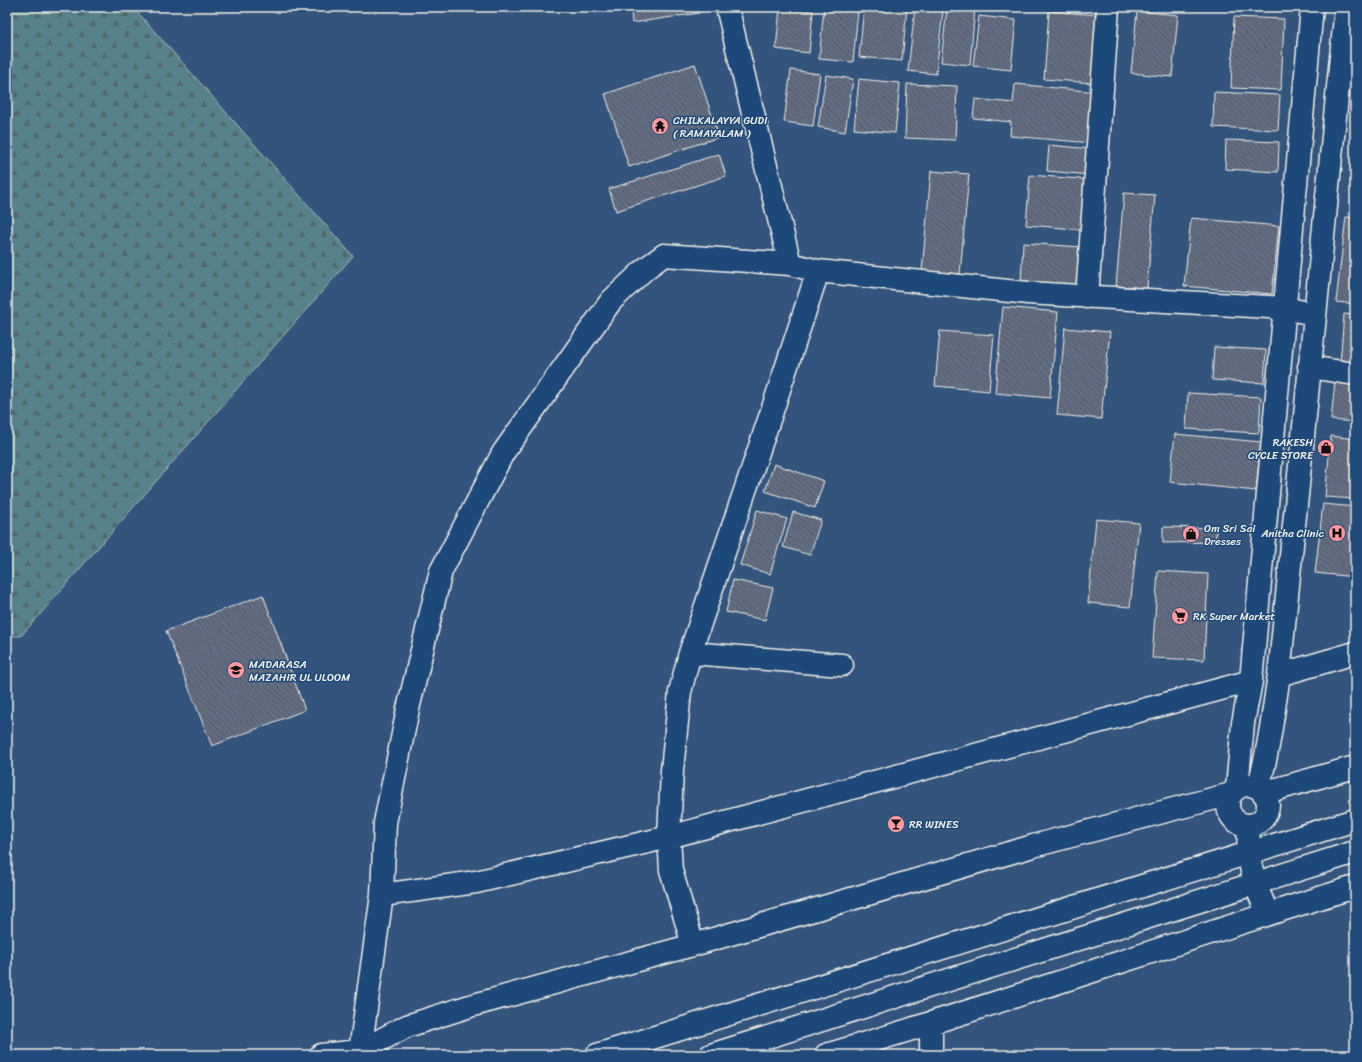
<svg xmlns="http://www.w3.org/2000/svg" width="1362" height="1062" font-family="Sriracha,sans-serif">
<defs>
<pattern id="forest-firs" width="22" height="20" patternUnits="userSpaceOnUse"><rect width="22" height="20" fill="#57828a"/><path d="M5 1l3.5 6h-7zM16 11l3.5 6h-7z" fill="#51686b"/></pattern>
<pattern id="building-back-hatch" width="6" height="6" patternUnits="userSpaceOnUse"><rect width="6" height="6" fill="#636d83"/><path d="M-1 5l2 2M0 0l6 6M5-1l2 2" fill="none" stroke="#555961"/></pattern>
</defs>
<rect width="100%" height="100%" fill="#33547d"/>
<filter id="ink" filterUnits="userSpaceOnUse"><feTurbulence type="fractalNoise" baseFrequency=".025" numOctaves="2"/><feDisplacementMap in="SourceGraphic" scale="8" xChannelSelector="R" yChannelSelector="G"/><feConvolveMatrix kernelMatrix="1 2 1 2 8 2 1 2 1" color-interpolation-filters="sRGB"/></filter>
<g filter="url(#ink)">
<path fill="url(#forest-firs)" stroke="#a6bab9" d="M 7,7 L 133,7 L 353,256 L 21,636 L 7,636 Z"/>
<path fill="url(#building-back-hatch)" stroke="#f4f1e8" d="M 631,7 L 698,7 L 699,13 L 632,23 Z
M 864,7 L 907,7 L 902,61 L 859,57 Z
M 947,7 L 975,7 L 970,65 L 941,62 Z
M 780,8 L 813,11 L 809,53 L 776,49 Z
M 824,8 L 858,11 L 853,62 L 819,59 Z
M 915,8 L 943,10 L 936,74 L 908,71 Z
M 1049,11 L 1098,15 L 1092,83 L 1044,79 Z
M 1137,11 L 1178,15 L 1172,77 L 1131,73 Z
M 979,16 L 1016,20 L 1011,70 L 973,66 Z
M 1234,17 L 1284,19 L 1281,90 L 1231,88 Z
M 695,64 L 719,137 L 629,167 L 605,94 Z
M 791,70 L 820,74 L 813,126 L 784,122 Z
M 826,75 L 853,79 L 845,132 L 818,127 Z
M 859,79 L 900,83 L 895,133 L 854,129 Z
M 907,84 L 957,86 L 955,140 L 905,138 Z
M 1015,84 L 1097,92 L 1092,143 L 1010,136 L 1011,122 L 973,118 L 975,99 L 1013,103 Z
M 1214,92 L 1280,95 L 1278,130 L 1213,127 Z
M 1226,140 L 1279,142 L 1278,172 L 1225,169 Z
M 1049,145 L 1091,149 L 1089,175 L 1047,171 Z
M 719,154 L 726,176 L 616,211 L 609,189 Z
M 931,171 L 969,174 L 960,274 L 922,271 Z
M 1030,175 L 1092,180 L 1088,230 L 1026,225 Z
M 1124,193 L 1155,195 L 1147,288 L 1116,286 Z
M 1346,217 L 1355,218 L 1355,304 L 1336,302 Z
M 1191,218 L 1279,226 L 1272,294 L 1184,286 Z
M 1023,243 L 1082,247 L 1080,285 L 1021,281 Z
M 1003,307 L 1058,312 L 1050,398 L 995,393 Z
M 1344,314 L 1355,315 L 1355,366 L 1340,364 Z
M 1065,328 L 1110,332 L 1101,419 L 1057,415 Z
M 940,331 L 994,335 L 989,391 L 935,386 Z
M 1214,347 L 1266,350 L 1264,383 L 1212,380 Z
M 1335,381 L 1355,383 L 1355,422 L 1331,420 Z
M 1188,393 L 1261,397 L 1259,433 L 1186,429 Z
M 1175,434 L 1261,442 L 1256,491 L 1170,482 Z
M 1331,436 L 1355,439 L 1355,499 L 1325,497 Z
M 774,464 L 824,481 L 815,508 L 765,491 Z
M 1323,504 L 1355,507 L 1355,577 L 1315,573 Z
M 757,510 L 787,519 L 770,574 L 740,565 Z
M 793,512 L 821,520 L 810,555 L 783,547 Z
M 1096,519 L 1139,523 L 1130,607 L 1088,603 Z
M 1163,527 L 1216,528 L 1216,542 L 1163,543 Z
M 1158,571 L 1208,574 L 1204,660 L 1152,658 Z
M 733,580 L 773,588 L 765,620 L 726,612 Z
M 263,595 L 305,710 L 212,746 L 166,631 Z"/>
<g fill="none" stroke-linecap="round" stroke-linejoin="round">
<g stroke="#f4f1e8" stroke-width="25">
<path id="minor" d="M 727,7 L 790,264
M 1087,297 L 1108,7
M 1309,367 L 1355,374
M 690,653 L 842,665
M 1279,675 L 1355,653
M1228 805a20 20 0 1 1 40 0a20 20 0 1 1-40 0Z
M 1237,788 L 1243,723 L 1251,681 L 1312,7
M 1258,788 C 1269,751 1273,713 1279,675 L 1346,7
M 1263,793 L 1355,767
M 1249,825 L 1248,854 L 1255,884 L 1268,914
M 382,895 L 476,882 L 669,837 L 1251,681
M 693,945 L 671,870 L 669,837 L 672,770 L 680,692 L 690,653 L 772,411 L 818,271
M 931,1024 L 931,1055
M 321,1055 L 360,1051 L 407,1026 L 470,1006 L 693,945 L 1033,846 L 1231,794
M 361,1055 L 360,1051 L 382,895 L 385,823 L 408,709 L 441,571 L 503,453 L 611,301 L 645,269 L 664,255 L 790,264 L 818,271 L 1028,293 L 1284,308 L 1314,314
M 826,1055 C 1004,1003 1178,941 1355,887"/>
</g>
<g stroke="#f4f1e8" stroke-width="25">
<path id="highway" d="M 597,1055 L 1355,820
M 711,1055 L 1355,852"/>
</g>
<use href="#minor" stroke="#1f4a7a" stroke-width="22"/>
<use href="#highway" stroke="#1f4a7a" stroke-width="22"/>
</g>
</g>
<defs>
<g id="temple-disc" transform="scale(0.9)"><circle r="9.5" fill="#ff9aa2" stroke="#1f4a7a"/><path d="M0-6L5-2H3V0L6.5 2.5H4V6H1.5V3h-3V6H-4V2.5H-6.5L-3 0V-2H-5Z" fill="#111"/></g>
<g id="shop-disc" transform="scale(0.9)"><circle r="9.5" fill="#ff9aa2" stroke="#1f4a7a"/><path d="M-5-2.5h2.3a2.7 3.5 0 0 1 5.4 0H5L5.5 6h-11ZM-1.5-2.5h3a1.5 2.3 0 0 0-3 0Z" fill="#111"/></g>
<g id="hospital-disc" transform="scale(0.9)"><circle r="9.5" fill="#ff9aa2" stroke="#1f4a7a"/><path d="M-5-5h3v3.5h4V-5h3V5h-3V1.5h-4V5h-3Z" fill="#111"/></g>
<g id="supermarket-disc" transform="scale(0.9)"><circle r="9.5" fill="#ff9aa2" stroke="#1f4a7a"/><path d="M-6-5.5h2.5l.6 2H6L4.5 2H-2.5L-4.4-4H-6ZM-1.5 3.2a1.3 1.3 0 1 0 .1 0ZM3 3.2a1.3 1.3 0 1 0 .1 0Z" fill="#111"/></g>
<g id="school-disc" transform="scale(0.9)"><circle r="9.5" fill="#ff9aa2" stroke="#1f4a7a"/><path d="M0-5L7-2L0 1L-7-2ZM-4 1L0 2.5L4 1V4Q0 6-4 4Z" fill="#111"/></g>
<g id="bar-disc" transform="scale(0.9)"><circle r="9.5" fill="#ff9aa2" stroke="#1f4a7a"/><path d="M-6-5H6L.8 .8V4.5H3.5V6h-7V4.5H-.8V.8Z" fill="#111"/></g>
</defs>
<g fill-rule="evenodd">
<use href="#temple-disc" x="660" y="126"/>
<use href="#shop-disc" x="1326" y="448"/>
<use href="#hospital-disc" x="1337" y="533"/>
<use href="#shop-disc" x="1191" y="534"/>
<use href="#supermarket-disc" x="1180" y="616"/>
<use href="#school-disc" x="236" y="670"/>
<use href="#bar-disc" x="896" y="824"/>
</g>
<g text-anchor="middle" dominant-baseline="central" stroke-width="3" stroke-linejoin="round" paint-order="stroke">
<g font-size="11" fill="#f4f1e8" stroke="#1f4a7a" text-anchor="start">
<text x="673" y="120">CHILKALAYYA GUDI<tspan x="673" dy="13">( RAMAYALAM )</tspan></text>
<text x="1313" y="442" text-anchor="end">RAKESH<tspan x="1313" dy="13">CYCLE STORE</tspan></text>
<text x="1204" y="528">Om Sri Sai<tspan x="1204" dy="13">Dresses</tspan></text>
<text x="1324" y="533" text-anchor="end">Anitha Clinic</text>
<text x="1193" y="616">RK Super Market</text>
<text x="249" y="664">MADARASA<tspan x="249" dy="13">MAZAHIR UL ULOOM</tspan></text>
<text x="909" y="824">RR WINES</text>
</g>
</g>
<rect width="1362" height="1062" fill="none" stroke="#1f4a7a" stroke-width="24"/>
<rect x="12" y="12" width="1338" height="1038" fill="none" stroke="#f4f1e8" stroke-width="1.5" filter="url(#ink)"/>
</svg>
